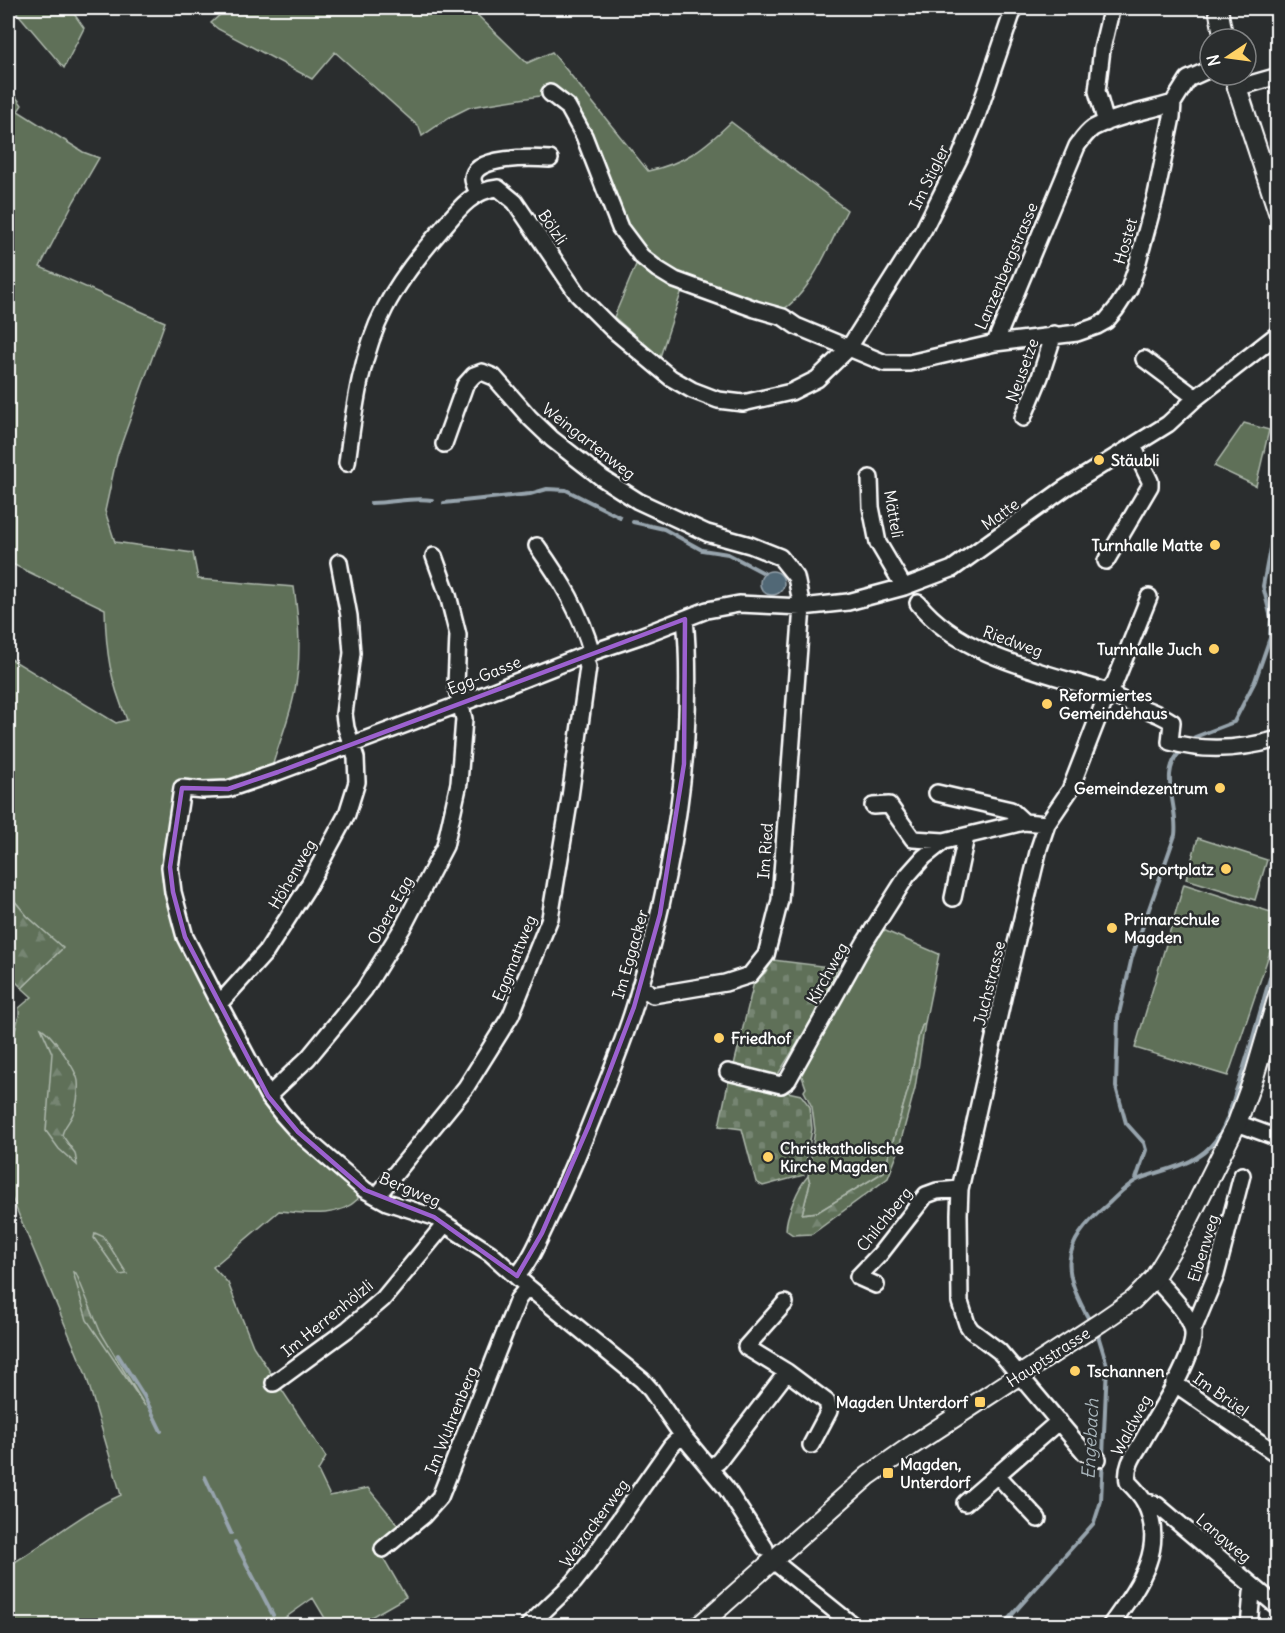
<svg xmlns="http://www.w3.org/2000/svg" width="1285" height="1633" font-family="Delius,sans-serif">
<defs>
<pattern id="forest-firs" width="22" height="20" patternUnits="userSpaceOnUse" patternTransform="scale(1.5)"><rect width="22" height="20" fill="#5e7059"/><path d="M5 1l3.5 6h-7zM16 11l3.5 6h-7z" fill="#768572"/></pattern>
<pattern id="cemetery-stones" width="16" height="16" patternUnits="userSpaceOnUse" patternTransform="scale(1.5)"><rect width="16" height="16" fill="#5e7059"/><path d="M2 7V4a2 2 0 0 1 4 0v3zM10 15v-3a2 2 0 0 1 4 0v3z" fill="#768572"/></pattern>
</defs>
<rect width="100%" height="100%" fill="#2a2d2e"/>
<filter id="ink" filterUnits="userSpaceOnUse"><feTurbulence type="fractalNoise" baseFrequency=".0167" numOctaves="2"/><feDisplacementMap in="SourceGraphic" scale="12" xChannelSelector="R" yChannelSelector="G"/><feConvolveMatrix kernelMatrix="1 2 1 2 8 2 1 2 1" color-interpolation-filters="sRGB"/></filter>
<g filter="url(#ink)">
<path fill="#5e7059" stroke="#aeb8ac" stroke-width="1.5" d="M 13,8 L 70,8 L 84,28 L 64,68 Z
M 222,8 L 470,8 L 527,63 L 552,52 L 648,171 C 685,163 704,148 731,122 L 847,210 C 831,241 812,293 781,311 L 686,278 L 660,357 L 614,317 L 643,248 L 625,223 L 589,135 L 546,95 L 470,107 L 450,117 L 422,136 L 419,127 L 335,52 L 312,79 L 218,29 L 211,23 L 225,10 Z
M 8,86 L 22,105 L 18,111 L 83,152 L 99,158 L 74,201 L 40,267 L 165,322 L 117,456 L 105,511 L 115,542 L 193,553 L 198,579 L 294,587 C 299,622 302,659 294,695 C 289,719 279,743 272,767 L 244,782 L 185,783 L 167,871 L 216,1010 L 240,1062 L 274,1114 L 357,1193 L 358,1199 C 338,1219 304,1213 279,1211 L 213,1267 L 228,1283 L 253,1346 L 326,1457 L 318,1471 L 330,1496 L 368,1488 L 399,1526 L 377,1547 L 406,1597 L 357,1625 L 329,1625 L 313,1598 L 275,1625 L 8,1625 L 8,1566 C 46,1544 81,1513 121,1495 L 86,1375 L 8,1189 L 8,1049 L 11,1047 L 19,1015 L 19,1008 L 32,997 L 22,988 L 62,948 L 27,916 L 8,893 L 8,657 L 116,723 L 127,720 C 110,679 106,654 105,609 L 8,562 Z
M 1244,423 L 1269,430 L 1256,486 L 1214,466 Z
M 1198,838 L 1267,860 L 1255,900 L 1186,879 Z
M 1184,884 L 1277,914 L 1277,931 L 1228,1076 L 1135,1048 Z
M 881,929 L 939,954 L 925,1023 L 922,1026 L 919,1035 L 910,1083 L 884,1172 L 818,1212 L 802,1214 L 810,1183 L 808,1176 L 815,1130 L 812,1107 L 804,1091 L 806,1088 L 799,1068 Z"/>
<path fill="url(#forest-firs)" stroke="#aeb8ac" stroke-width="1.5" d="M 8,893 L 27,916 L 63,948 L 22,988 L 8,974 Z
M 925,1023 L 915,1088 L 897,1155 L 888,1178 L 812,1234 L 793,1235 L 786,1230 C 786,1216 798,1187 808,1176 L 810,1183 L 802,1214 L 818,1212 L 884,1172 L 910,1083 L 919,1035 L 922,1026 Z
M 41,1028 C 51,1033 76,1069 78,1081 C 79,1090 77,1107 73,1114 C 70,1122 64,1126 62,1135 L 75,1153 L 77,1165 L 59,1149 L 46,1131 L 52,1053 Z
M 95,1233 L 104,1237 L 127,1274 L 120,1275 L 94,1238 Z
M 73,1272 L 76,1273 L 100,1331 L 145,1406 L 87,1320 Z"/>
<path fill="url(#cemetery-stones)" stroke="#aeb8ac" stroke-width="1.5" d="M 773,960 L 838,968 L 807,1028 L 777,1076 L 734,1065 L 754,982 L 765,973 Z
M 729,1079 L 801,1095 L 810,1107 L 812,1129 L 804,1175 L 763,1186 L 756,1182 L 742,1129 L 719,1126 Z"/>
<path fill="#516876" stroke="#97a4ad" stroke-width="1.5" d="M760 583a12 12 0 1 1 24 0a12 12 0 1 1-24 0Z"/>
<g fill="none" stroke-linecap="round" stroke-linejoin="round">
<path stroke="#97a4ad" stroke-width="4" d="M 371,503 C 392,503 412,497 432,500
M 444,503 L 530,494 L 547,489 L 566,490 L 620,517
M 633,522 L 664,529 L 702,550 L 728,554 L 764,573
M 1190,742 L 1195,737 L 1234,722 L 1255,681 L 1270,638 L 1271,618 L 1263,586 L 1278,505
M 1136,1179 L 1146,1150 L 1144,1143 L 1126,1123 L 1116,1087 L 1118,1018 L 1132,957 L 1175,835 C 1179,805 1157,773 1182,750
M 1091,1323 C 1061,1270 1059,1246 1107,1205 C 1116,1197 1127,1184 1139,1179 C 1166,1168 1196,1166 1215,1141 C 1226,1127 1231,1108 1236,1091 C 1252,1046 1263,998 1278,952
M 118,1355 L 144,1396 L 161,1431
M 205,1477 L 231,1533
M 235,1542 L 273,1615
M 1002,1626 L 1094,1523 L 1101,1501 L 1107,1365 L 1097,1332"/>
<g stroke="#fff" stroke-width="20">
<path id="minor" d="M 1236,88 L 1278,76
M 550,93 L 568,107 L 584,136 L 620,228 L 641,256 L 657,269 L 675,280 L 755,309 L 783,317 L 796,326 L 885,363 L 909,363 L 995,343 L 1077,333 L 1097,326 L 1106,321 L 1116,309 L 1129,289 L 1136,269 L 1156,195 L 1172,117 L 1173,103 L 1188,79 L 1210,69
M 1106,123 L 1097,91 L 1102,49 L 1110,15
M 478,192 C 476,188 473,183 473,179 C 473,155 535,158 550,159
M 995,343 L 1077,146 C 1082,139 1086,133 1093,128 C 1115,116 1148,111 1173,103
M 1144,359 L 1196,398
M 1023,418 L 1040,377 L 1054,334
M 444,444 L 465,385 L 474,375 L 482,372 L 494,377 L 530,418 L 552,439 L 602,478 L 638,501 L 707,533 L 750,545 L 780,557 L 796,577 L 802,607 L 780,900 L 766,955 L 750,975 L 725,983 L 653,995 L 640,986
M 347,463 C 354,411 360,356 385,308 C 400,279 420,254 441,230 C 457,211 472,190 498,188 L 515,202 L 578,295 L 611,328 L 671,378 L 692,390 L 718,400 L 743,403 L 791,392 L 817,379 L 848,349 L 924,229 L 960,157 L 977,116 L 1014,8
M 870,478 L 871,507 L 878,543 L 904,587
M 537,546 C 562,581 580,611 592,653
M 1106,561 L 1150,486 L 1150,481 L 1133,446
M 918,603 C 961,657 1044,672 1108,692 C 1127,706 1152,708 1172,722 L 1170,742 C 1205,752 1243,749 1278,739
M 937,793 L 1011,810 L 1024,822
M 873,806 L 889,805 L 913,839 L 944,841
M 953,898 L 966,837
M 219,1004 L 266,952 L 307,888 L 347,814 L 357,782 L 356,758 L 346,728 L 344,714 L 352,653 L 349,616 L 339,562
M 728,1072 L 781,1085 L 788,1080 L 865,942 L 907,876 L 924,857 L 944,841 L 1024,822 L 1047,824
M 268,1096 L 308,1058 L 364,990 L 403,927 L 445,846 L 459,783 L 464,719 L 456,685 L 458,635 L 448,595 L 434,556
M 1237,1123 L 1278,1138
M 377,1196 L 466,1087 L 511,1015 L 550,918 L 570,797 L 588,667 L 584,655
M 517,1276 C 530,1261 538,1242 546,1225 C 560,1196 573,1167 585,1137 C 602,1094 621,1050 635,1005 C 661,917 680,828 686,737 C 688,698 689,658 685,619
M 876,1285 L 858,1277 L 880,1254 L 926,1195 L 937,1191 L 960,1189
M 785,1303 L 746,1347 L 787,1372 L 827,1402 L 829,1411 L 811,1445
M 1193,1330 L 1216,1275 L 1242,1175
M 274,1383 L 348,1329 L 383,1299 L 445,1224
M 1174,1383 L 1278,1455
M 1098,1459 L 1085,1453 L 999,1351 L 971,1330 L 967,1324 L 960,1302 L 959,1214 L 960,1189 L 1005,989 L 1039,848 L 1047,824 L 1070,790 L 1108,692 L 1115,682 L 1149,597
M 710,1468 L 719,1461 L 787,1372
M 997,1475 L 1038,1519
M 1145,1501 L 1157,1505 L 1278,1607
M 965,1503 L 1059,1421
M 765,1548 L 726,1488 L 682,1435 L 651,1390 L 642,1380 L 528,1287 L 490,1253 L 434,1217 L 387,1202 L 365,1190 L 298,1132 L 282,1114 L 268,1096 L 219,1004 L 185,937 L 173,892 L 170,867 L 182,788 L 203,790 L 228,789 L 278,772 L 460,704 L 584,655 L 640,636 L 707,610 L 739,604 L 802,607 L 848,602 L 904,587 L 952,569 L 1065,488 L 1168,424 L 1196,398 L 1278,334
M 383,1549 L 423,1516 L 440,1497 L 518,1299 L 528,1287
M 772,1560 L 854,1626
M 528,1626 L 574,1582 L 589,1563 L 671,1446 L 682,1435
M 1110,1626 C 1136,1589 1168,1550 1145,1503 C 1141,1495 1134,1488 1128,1482 C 1125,1465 1135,1454 1143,1440 C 1156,1416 1195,1358 1193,1333 C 1192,1316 1165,1289 1154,1278
M 1249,1626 L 1252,1593 L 1255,1588"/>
</g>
<g stroke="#fff" stroke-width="22">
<path id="major" d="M 1218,8 L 1224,39
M 1233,75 L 1278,212
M 699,1626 L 868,1476 L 911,1446 L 1101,1322 L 1133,1300 L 1143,1290 L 1154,1278 L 1184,1229 L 1237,1123 L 1255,1074 L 1278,996"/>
</g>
<use href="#minor" stroke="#2a2d2e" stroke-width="15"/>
<use href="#major" stroke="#2a2d2e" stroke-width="18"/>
</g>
</g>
<path fill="none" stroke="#9c61cf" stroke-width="4.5" stroke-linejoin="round" d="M 685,619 L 684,764 L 660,914 L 634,1007 L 589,1125 L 542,1233 L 517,1276 L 434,1217 L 365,1190 L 298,1132 L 268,1096 L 185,937 L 173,892 L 170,867 L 182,788 L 228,789 L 278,772 Z"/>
<g fill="#ffd166" stroke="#2a2d2e" stroke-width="2">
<circle cx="1099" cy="460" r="6"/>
<circle cx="1215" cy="545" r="6"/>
<circle cx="1214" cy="649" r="6"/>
<circle cx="1047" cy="704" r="6"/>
<circle cx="1220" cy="788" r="6"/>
<circle cx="1226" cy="869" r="6"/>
<circle cx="1112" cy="928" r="6"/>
<circle cx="719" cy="1038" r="6"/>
<circle cx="768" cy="1157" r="6"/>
<circle cx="1075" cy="1371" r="6"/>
<rect x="974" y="1396" width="12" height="12" rx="3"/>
<rect x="882" y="1467" width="12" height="12" rx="3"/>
</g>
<g text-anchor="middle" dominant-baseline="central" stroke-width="5" stroke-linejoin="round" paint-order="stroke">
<g font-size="16" fill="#fff" stroke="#2a2d2e">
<text transform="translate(929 177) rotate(-64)">Im Stigler</text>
<text transform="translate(553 227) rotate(56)">Bölzli</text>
<text transform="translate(1125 241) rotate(-74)">Hostet</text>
<text transform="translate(1006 266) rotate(-67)">Lanzenbergstrasse</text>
<text transform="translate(1022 370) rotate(-70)">Neusetze</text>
<text transform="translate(589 441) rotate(38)">Weingartenweg</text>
<text transform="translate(894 514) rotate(80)">Mätteli</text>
<text transform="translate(1000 514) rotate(-36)">Matte</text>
<text transform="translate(1013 641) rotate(20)">Riedweg</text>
<text transform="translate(484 675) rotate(-22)">Egg-Gasse</text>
<text transform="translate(765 851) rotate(-86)">Im Ried</text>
<text transform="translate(292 874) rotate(-60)">Höhenweg</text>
<text transform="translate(390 910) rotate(-61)">Obere Egg</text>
<text transform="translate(630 954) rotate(-74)">Im Eggacker</text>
<text transform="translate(514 958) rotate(-68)">Eggmattweg</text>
<text transform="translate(827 973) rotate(-61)">Kirchweg</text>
<text transform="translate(989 983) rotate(-76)">Juchstrasse</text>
<text transform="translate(410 1189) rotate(23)">Bergweg</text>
<text transform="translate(884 1219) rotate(-51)">Chilchberg</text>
<text transform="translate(1203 1248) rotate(-73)">Eibenweg</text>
<text transform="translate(327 1318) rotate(-39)">Im Herrenhölzli</text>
<text transform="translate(1048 1357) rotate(-33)">Hauptstrasse</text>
<text transform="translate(1221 1394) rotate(35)">Im Brüel</text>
<text transform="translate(451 1420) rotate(-68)">Im Wuhrenberg</text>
<text transform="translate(1131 1425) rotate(-62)">Waldweg</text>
<text transform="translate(594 1523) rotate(-54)">Weizackerweg</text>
<text transform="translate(1224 1538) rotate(40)">Langweg</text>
</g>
<g font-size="16" font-weight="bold" fill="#fff" stroke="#2a2d2e" text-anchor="start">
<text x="1111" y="460">Stäubli</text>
<text x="1203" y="545" text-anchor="end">Turnhalle Matte</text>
<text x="1202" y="649" text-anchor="end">Turnhalle Juch</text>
<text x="1059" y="695">Reformiertes<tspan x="1059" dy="18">Gemeindehaus</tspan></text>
<text x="1208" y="788" text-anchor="end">Gemeindezentrum</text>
<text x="1214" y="869" text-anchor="end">Sportplatz</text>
<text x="1124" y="919">Primarschule<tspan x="1124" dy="18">Magden</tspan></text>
<text x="731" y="1038">Friedhof</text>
<text x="780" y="1148">Christkatholische<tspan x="780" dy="18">Kirche Magden</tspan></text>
<text x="1087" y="1371">Tschannen</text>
<text x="968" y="1402" text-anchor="end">Magden Unterdorf</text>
<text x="900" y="1464">Magden,<tspan x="900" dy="18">Unterdorf</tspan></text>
</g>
<g font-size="18" font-style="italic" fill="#a8b4ba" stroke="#2a2d2e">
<text transform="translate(1090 1439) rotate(-87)">Engebach</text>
</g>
</g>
<rect width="1285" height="1633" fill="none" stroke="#2a2d2e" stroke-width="30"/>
<rect x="15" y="15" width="1255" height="1603" fill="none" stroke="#fff" stroke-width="2" filter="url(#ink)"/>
<g transform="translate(1228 57) rotate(257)"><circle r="28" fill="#2a2d2e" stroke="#7f8182" stroke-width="1.5"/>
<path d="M0-4.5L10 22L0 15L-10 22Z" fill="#ffd166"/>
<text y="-9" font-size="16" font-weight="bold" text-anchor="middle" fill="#ffffff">N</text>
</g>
</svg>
